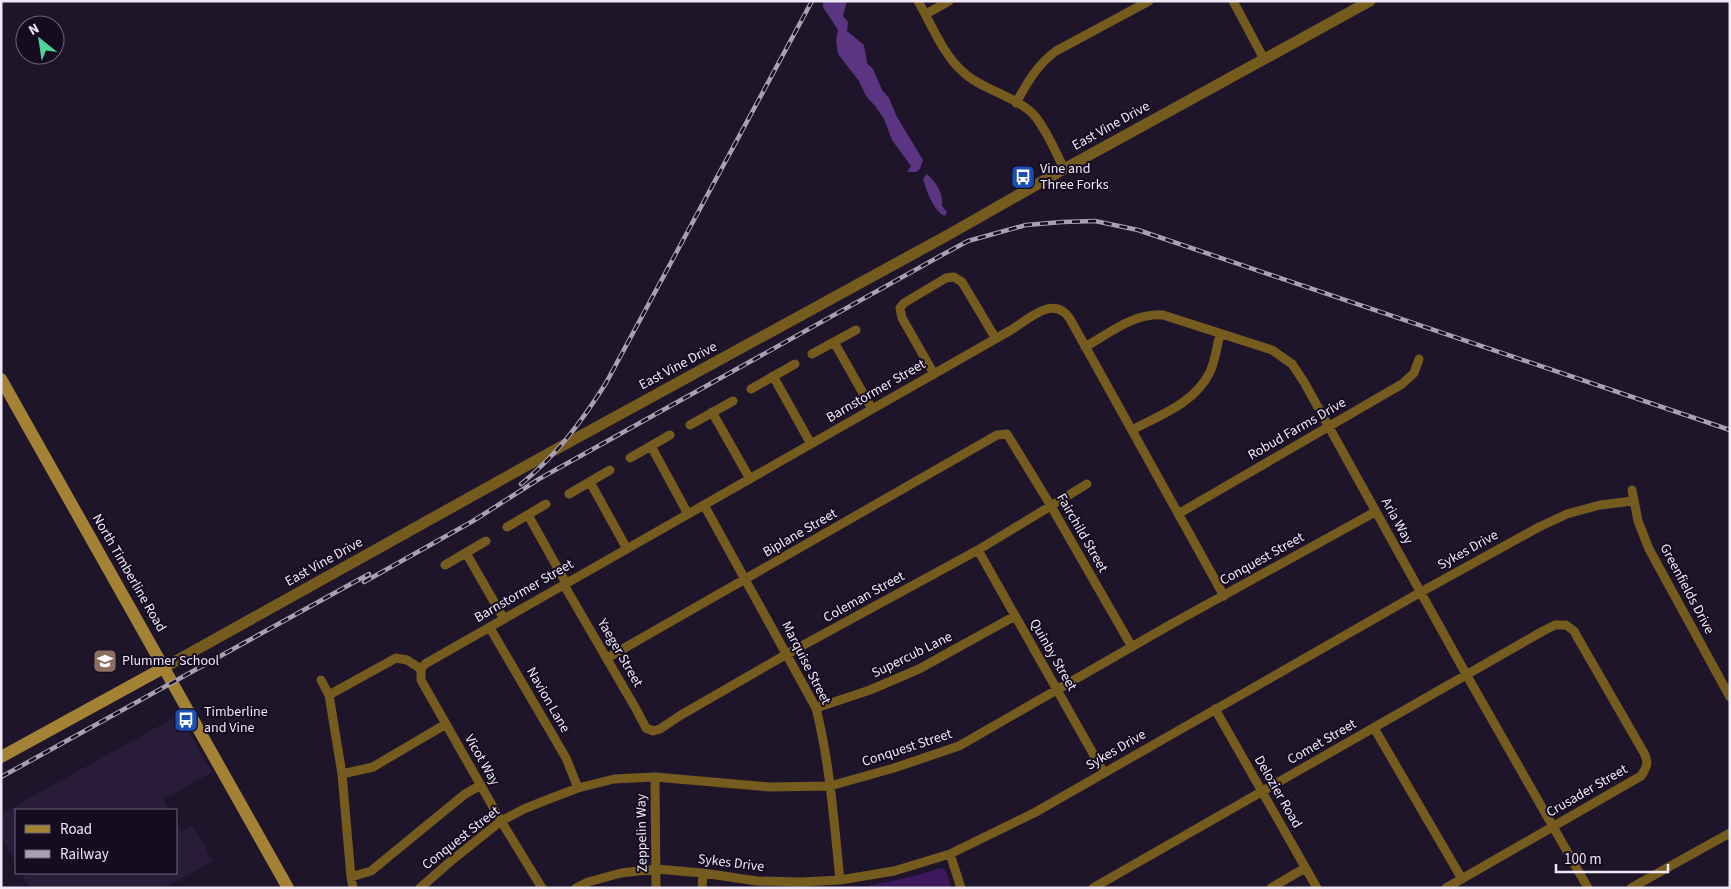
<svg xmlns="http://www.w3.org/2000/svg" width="1731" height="889" font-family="'Source Sans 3',sans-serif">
<rect width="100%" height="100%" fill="#1f152b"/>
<path fill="#291c39" d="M 179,715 L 212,772 L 163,800 L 169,810 L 16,810 L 16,863 L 1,836 L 1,814 Z
M 176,823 L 181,832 L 193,826 L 213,861 L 164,888 L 30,888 L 21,873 L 176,873 Z"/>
<path fill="#3d185e" d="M 942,868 L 946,871 L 951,888 L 859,888 L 906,878 Z"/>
<path fill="#5b3482" d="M 823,1 L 847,1 L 843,16 L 848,22 L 847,31 L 864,45 L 867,63 L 873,69 L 882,90 L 889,98 L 897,117 L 923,160 L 920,169 L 916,172 L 907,172 L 911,166 L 892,140 L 884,119 L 876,107 L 866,96 L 859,81 L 838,54 L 836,40 L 838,30 L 823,7 Z
M 927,174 C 936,182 944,194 942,206 L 947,212 L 945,216 C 934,212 926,190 923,179 Z"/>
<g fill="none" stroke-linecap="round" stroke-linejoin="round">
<path stroke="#755b1d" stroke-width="9" d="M 918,1 C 932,25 942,53 963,72 C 982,90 1016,96 1034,115 C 1046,129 1056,152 1064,169
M 1233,1 L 1264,59
M 926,14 L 949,1
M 1016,103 C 1027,83 1037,65 1056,51 L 1149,1
M 834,342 L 872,409
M 1085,347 C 1110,333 1133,313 1163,315 L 1272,350 L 1292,364 L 1304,382 L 1466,674 L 1588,888
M 812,354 L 856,330
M 934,374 L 902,318 L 900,308 L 904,303 L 946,278 L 954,277 L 962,282 L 996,339
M 773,376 L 811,444
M 751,389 L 795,364
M 712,412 L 750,479
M 690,425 L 733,401
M 1132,430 C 1160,415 1195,403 1210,372 C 1215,361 1217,346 1220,334
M 651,446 L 688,514
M 630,458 L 670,435
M 590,482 L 627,549
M 1632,490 L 1638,521 L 1649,549 L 1730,697
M 569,494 L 610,470
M 704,505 L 816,708 C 830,764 834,822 840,880
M 1178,514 L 1402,384 L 1414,373 L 1419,359
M 528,515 L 566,583
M 507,527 L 546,504
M 978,550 L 1104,773
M 466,553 L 504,619
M 445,565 L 486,541
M 564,585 L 636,709 L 646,728 L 653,731 L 660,729 L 681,715 L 787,654 L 978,550 L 1087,484
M 490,628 L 566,758 L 578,788
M 607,658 L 997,435 L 1007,434 L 1051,506 L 1132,647
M 421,669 L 425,664 L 1011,330 C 1029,319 1054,294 1070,319 L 1224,596
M 421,669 L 421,680 L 501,821 L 542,888
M 321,680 L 329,695 L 342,774 L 351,877 L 353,888
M 329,695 L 396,658 L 407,660 L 421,669
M 816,708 L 870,690 L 919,669 L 1015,616
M 1215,709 L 1317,888
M 1374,728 L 1462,879
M 342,774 L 373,767 L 446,724
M 655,777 L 656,888
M 950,854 L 961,888
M 351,877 L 371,871 L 465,794 L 481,785
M 420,888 L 451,861 L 501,821 L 524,809 L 549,799 L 578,788 L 614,779 L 655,777 L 769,787 L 830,786 L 894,768 L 959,746 L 1168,626 L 1375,512
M 576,888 L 588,882 L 621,873 L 656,869 L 703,873 L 757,881 L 801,882 L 840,880 L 894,871 L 950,854 L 1034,813 L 1421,592 L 1539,527 L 1567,514 L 1600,505 L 1633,501
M 702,888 L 703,873
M 1093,888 L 1543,631 L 1555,625 L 1566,625 L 1574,631 L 1579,640 L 1644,753 C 1649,763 1647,767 1641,776 L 1446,888
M 1271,888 L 1305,868
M 1631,888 L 1730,833"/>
<path stroke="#755b1d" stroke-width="11" d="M 165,667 L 562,446 L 948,235 L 1064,169 L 1370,1"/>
<path stroke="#a38135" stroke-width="12" d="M 1,379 L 288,888
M 1,757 L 165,667"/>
<g stroke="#a9a1b3" stroke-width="4.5">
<path id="rail" d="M 521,484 C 557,455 582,421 606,383 L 812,1
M 364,582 L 473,521 L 539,479 L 942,255 L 968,241 L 1026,225 L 1062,222 L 1095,221 L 1138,230 L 1730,430
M 1,777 L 369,574"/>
</g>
<use href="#rail" stroke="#160c21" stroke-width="2.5" stroke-dasharray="8" stroke-linecap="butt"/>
</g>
<defs>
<g id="bus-square" transform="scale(1.25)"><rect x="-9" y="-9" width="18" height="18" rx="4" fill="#1a4fb4" stroke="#160c21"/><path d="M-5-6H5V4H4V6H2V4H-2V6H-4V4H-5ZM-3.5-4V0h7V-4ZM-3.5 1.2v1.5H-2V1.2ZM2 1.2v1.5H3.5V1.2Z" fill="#fff"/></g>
<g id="school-square" transform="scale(1.25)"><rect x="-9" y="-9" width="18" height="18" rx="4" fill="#8d6e63" stroke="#160c21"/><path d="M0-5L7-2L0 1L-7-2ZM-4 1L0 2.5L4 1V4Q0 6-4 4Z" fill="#fff"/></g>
</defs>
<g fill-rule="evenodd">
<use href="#bus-square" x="1023" y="177"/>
<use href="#school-square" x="105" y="661"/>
<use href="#bus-square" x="186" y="720"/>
</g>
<g text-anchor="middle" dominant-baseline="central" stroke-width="4" stroke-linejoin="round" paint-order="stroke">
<g font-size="14" fill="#eee8f7" stroke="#160c21">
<text transform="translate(1111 126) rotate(-29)">East Vine Drive</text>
<text transform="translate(678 366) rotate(-28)">East Vine Drive</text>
<text transform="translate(876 391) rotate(-30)">Barnstormer Street</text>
<text transform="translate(1297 429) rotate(-30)">Robud Farms Drive</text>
<text transform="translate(1397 521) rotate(61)">Aria Way</text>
<text transform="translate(800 533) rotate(-30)">Biplane Street</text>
<text transform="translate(1082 533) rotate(60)">Fairchild Street</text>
<text transform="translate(1468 550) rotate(-29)">Sykes Drive</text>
<text transform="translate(1262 559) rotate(-29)">Conquest Street</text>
<text transform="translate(324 562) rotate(-29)">East Vine Drive</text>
<text transform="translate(129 573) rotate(60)">North Timberline Road</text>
<text transform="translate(1687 589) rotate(62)">Greenfields Drive</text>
<text transform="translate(524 591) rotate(-30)">Barnstormer Street</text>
<text transform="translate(864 597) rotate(-29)">Coleman Street</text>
<text transform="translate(620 653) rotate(60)">Yaeger Street</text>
<text transform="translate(912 655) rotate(-26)">Supercub Lane</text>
<text transform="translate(1053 655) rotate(60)">Quinby Street</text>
<text transform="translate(806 663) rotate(63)">Marquise Street</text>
<text transform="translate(548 700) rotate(60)">Navion Lane</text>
<text transform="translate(1322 742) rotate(-30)">Comet Street</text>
<text transform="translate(907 748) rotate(-18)">Conquest Street</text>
<text transform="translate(1116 750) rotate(-30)">Sykes Drive</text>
<text transform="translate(482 760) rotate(60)">Vicot Way</text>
<text transform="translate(1587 791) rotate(-30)">Crusader Street</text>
<text transform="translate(1278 792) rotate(60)">Delozier Road</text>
<text transform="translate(642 833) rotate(-91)">Zeppelin Way</text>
<text transform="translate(461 838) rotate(-38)">Conquest Street</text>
<text transform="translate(731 863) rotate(7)">Sykes Drive</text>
</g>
<g font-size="14" fill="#eee8f7" stroke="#160c21" text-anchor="start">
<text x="1040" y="169">Vine and<tspan x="1040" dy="16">Three Forks</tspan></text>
<text x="122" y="661">Plummer School</text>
<text x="204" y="712">Timberline<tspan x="204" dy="16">and Vine</tspan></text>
</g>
</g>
<rect width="1731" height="889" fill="none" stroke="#eee8f7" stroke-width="5"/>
<rect x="15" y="809" width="162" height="65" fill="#160c21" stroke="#6c6477"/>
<rect x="25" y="825" width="25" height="8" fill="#a38135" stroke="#6c6477"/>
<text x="60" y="834" font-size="15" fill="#eee8f7">Road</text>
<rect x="25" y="850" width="25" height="8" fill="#a9a1b3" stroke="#6c6477"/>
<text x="60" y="859" font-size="15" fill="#eee8f7">Railway</text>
<g transform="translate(40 40) rotate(330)"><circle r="24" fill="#160c21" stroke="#6c6477"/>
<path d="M0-4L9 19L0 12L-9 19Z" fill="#4fd399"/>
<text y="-8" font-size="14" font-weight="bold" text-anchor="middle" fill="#eee8f7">N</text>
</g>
<path d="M1556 864v8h112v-8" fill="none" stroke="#eee8f7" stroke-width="2.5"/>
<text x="1564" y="864" font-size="15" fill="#eee8f7" stroke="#160c21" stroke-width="4" paint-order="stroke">100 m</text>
</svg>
